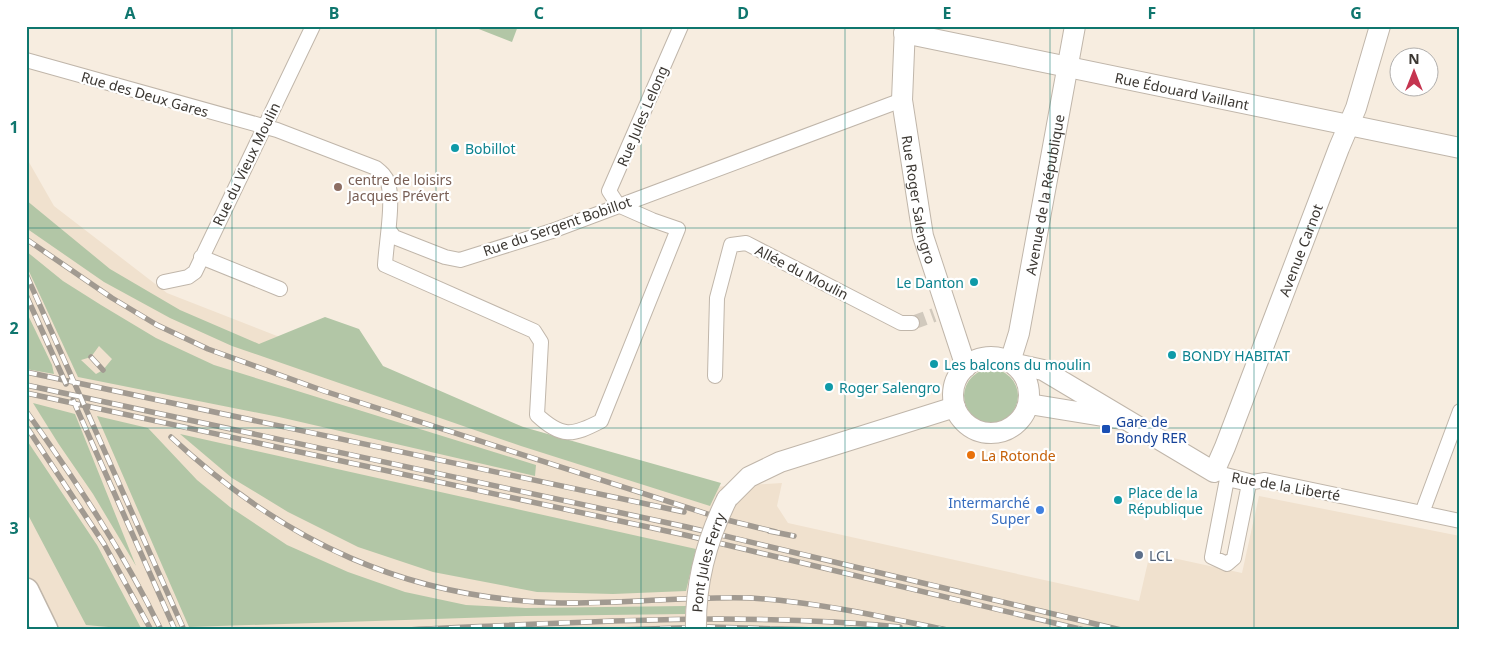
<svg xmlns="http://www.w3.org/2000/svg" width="1486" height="656" font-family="'Noto Sans',sans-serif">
<rect width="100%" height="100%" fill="#f7ede0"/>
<path fill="#f0e1ce" d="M 26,157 L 54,206 L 167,293 L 446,402 L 713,487 L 782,483 L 777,506 L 788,523 L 1139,601 L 1150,553 L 1242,573 L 1259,496 L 1460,536 L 1460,630 L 26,630 Z"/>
<path fill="#b2c6a6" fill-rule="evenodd" d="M 471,26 L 518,26 L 512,42 Z
M 26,200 L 110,269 L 180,310 L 259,344 L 325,317 L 359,329 L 383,366 L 523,427 L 721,483 L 710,506 L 521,446 L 232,346 L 170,318 L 104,282 L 26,228 Z
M 26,251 L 63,281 L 101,305 L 156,338 L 214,365 L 536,465 L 535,476 L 279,417 L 78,377 L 26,265 ZM 99,346 L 112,359 L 103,370 L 96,374 L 81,360 L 91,357 Z
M 26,311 L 52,365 L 54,374 L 26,369 Z
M964 396a27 27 0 1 1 54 0a27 27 0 1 1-54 0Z
M 33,403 L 75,414 L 136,566 L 93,494 L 58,443 Z
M 97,416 L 148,428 L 197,480 L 230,507 L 287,545 L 348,572 L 405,592 L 466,605 L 526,608 L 686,606 L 685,614 L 526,616 L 189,627 Z
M 180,434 L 696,549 L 686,591 L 613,594 L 537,592 L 433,572 L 358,547 L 288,512 L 232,478 Z
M 26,439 L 97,545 L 142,630 L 86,625 L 26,511 Z"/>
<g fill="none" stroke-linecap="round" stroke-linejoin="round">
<path stroke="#d1c9bd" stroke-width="14" stroke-dasharray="14 7" stroke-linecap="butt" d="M 912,323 L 934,315"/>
<g stroke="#c0b6aa" stroke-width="16">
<path id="street" d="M 26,60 L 277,130 L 376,168 C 381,172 386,176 388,183 C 394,202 386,244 385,265 L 534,331 L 541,342 L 537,415 C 562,438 572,436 601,421 L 678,229 L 652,220 L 618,205 L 609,191 L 681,26
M 389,230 L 394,237 L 445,257 L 460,260 L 552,231 L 902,100
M 201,257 L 280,289
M 164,282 L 188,277 L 195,272 L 313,26
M 715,376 L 717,298 L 731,245 L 746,243 L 901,323 L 912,323
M 1214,472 L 1253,482 L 1265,480 L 1460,521
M 1227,479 L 1249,484 L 1234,558 L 1227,564 L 1212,557 Z
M 1422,513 L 1460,411"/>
</g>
<g stroke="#c0b6aa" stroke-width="22">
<g id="secondary">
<path id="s1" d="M 905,26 L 902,100 L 923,236 L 966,367"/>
<path id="s2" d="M 904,33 L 1460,148"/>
<circle cx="991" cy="395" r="38"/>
<path id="s3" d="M 1010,362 L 1019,333 L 1075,26"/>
<path id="s4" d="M 1012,363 L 1043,370 L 1214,472 L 1225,447 L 1339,148 L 1356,108 L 1380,26"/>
<path d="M 1029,404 L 1121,419"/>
<path d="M 727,499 L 749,477 L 780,462 L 955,407"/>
</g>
</g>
<g stroke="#c0b6aa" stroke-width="28">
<path id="highway" d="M 26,591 L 45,630"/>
</g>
<use href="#street" stroke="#fff" stroke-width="14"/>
<use href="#secondary" stroke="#fff" stroke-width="20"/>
<use href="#highway" stroke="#fff" stroke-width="25"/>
<g stroke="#a19a91" stroke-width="5.5">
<path id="rail" d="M 26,239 L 112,298 L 157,325 L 208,349 L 324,391 L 723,519 L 776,532
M 26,274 L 184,630
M 26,295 L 66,384
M 91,357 L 103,370
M 26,372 L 684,512
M 26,385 L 687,527 L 1121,630
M 26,393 L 685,535 L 1084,630
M 73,400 L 175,630
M 26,411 C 76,481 124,553 161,630
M 26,426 L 104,544 L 151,630
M 171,437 C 284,542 406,599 561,603 C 625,604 688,596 751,598 C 817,602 883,617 947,630
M 769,531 L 794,536
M 405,630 C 570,623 735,611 900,627
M 616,630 L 709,627 L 818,630"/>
</g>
<use href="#rail" stroke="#fff" stroke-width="4" stroke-dasharray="11" stroke-linecap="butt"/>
<g stroke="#c0b6aa" stroke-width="22" stroke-linecap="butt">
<g id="secondary-bridge">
<path id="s5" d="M 696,630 C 695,585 707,539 727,499"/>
</g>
</g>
<use href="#secondary-bridge" stroke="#fff" stroke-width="20"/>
</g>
<path fill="none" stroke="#0f766e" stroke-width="1" stroke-opacity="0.55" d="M 232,26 L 232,630M 436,26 L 436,630M 641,26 L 641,630M 845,26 L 845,630M 1050,26 L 1050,630M 1254,26 L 1254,630M 26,228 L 1460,228M 26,428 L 1460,428"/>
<g fill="#0f9aa8" stroke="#fff" stroke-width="2">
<circle cx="455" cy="148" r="5"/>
<circle cx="974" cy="282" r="5"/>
<circle cx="1172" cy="355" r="5"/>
<circle cx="934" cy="364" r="5"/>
<circle cx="829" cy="387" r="5"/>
<circle cx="1118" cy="500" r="5"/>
</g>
<circle fill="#8d6e63" stroke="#fff" stroke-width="2" cx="338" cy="187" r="5"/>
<rect fill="#1a4fb4" stroke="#fff" stroke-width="2" x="1101" y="424" width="10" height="10" rx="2.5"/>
<circle fill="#e8710a" stroke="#fff" stroke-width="2" cx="971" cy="455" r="5"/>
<circle fill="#3f7fe0" stroke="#fff" stroke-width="2" cx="1040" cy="510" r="5"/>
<circle fill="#5c6f8a" stroke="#fff" stroke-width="2" cx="1139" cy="555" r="5"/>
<g text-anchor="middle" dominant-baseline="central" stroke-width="4.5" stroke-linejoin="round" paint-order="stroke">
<g font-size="14" fill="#3b3732" stroke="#fff">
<text stroke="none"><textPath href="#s2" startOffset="284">Rue Édouard Vaillant</textPath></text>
<text transform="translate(145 94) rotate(16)">Rue des Deux Gares</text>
<text transform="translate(642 116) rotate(-67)">Rue Jules Lelong</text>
<text transform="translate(246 164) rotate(-64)">Rue du Vieux Moulin</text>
<text stroke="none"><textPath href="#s3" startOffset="171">Avenue de la République</textPath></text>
<text stroke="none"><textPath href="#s1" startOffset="175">Rue Roger Salengro</textPath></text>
<text transform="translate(557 226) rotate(-19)">Rue du Sergent Bobillot</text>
<text stroke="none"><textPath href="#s4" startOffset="469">Avenue Carnot</textPath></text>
<text transform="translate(802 272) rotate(27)">Allée du Moulin</text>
<text transform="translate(1286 486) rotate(10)">Rue de la Liberté</text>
<text stroke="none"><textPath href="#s5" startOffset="69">Pont Jules Ferry</textPath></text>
</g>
<g font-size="14" fill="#0d838f" stroke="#fff" text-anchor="start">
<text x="465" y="148">Bobillot</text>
<text x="964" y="282" text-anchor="end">Le Danton</text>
<text x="1182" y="355">BONDY HABITAT</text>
<text x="944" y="364">Les balcons du moulin</text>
<text x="839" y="387">Roger Salengro</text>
<text x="1128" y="492">Place de la<tspan x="1128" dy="16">République</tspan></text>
</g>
<g font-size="14" fill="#785e54" stroke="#fff" text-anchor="start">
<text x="348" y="179">centre de loisirs<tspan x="348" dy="16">Jacques Prévert</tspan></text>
</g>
<g font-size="14" fill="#164399" stroke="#fff" text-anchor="start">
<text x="1116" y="421">Gare de<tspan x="1116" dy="16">Bondy RER</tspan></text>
</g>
<g font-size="14" fill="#c56008" stroke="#fff" text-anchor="start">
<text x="981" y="455">La Rotonde</text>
</g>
<g font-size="14" fill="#366cbe" stroke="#fff" text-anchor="end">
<text x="1030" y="502">Intermarché<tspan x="1030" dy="16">Super</tspan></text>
</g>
<g font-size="14" fill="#4e5e75" stroke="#fff" text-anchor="start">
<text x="1149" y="555">LCL</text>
</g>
</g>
<rect width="1486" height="656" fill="none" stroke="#ffffff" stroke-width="55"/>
<g transform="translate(1414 72)"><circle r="24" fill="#ffffff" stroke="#b1afad"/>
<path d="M0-4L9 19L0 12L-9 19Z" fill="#c53550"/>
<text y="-8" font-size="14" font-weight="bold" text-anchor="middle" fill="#3b3732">N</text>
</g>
<rect x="28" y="28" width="1430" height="600" fill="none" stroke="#0f766e" stroke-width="2"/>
<g font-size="16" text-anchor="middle" font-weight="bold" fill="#0f766e">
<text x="130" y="19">A</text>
<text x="334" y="19">B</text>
<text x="539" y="19">C</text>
<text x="743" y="19">D</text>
<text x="947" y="19">E</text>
<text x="1152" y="19">F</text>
<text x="1356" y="19">G</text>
<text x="14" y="133">1</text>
<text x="14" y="334">2</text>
<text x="14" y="534">3</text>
</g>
</svg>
